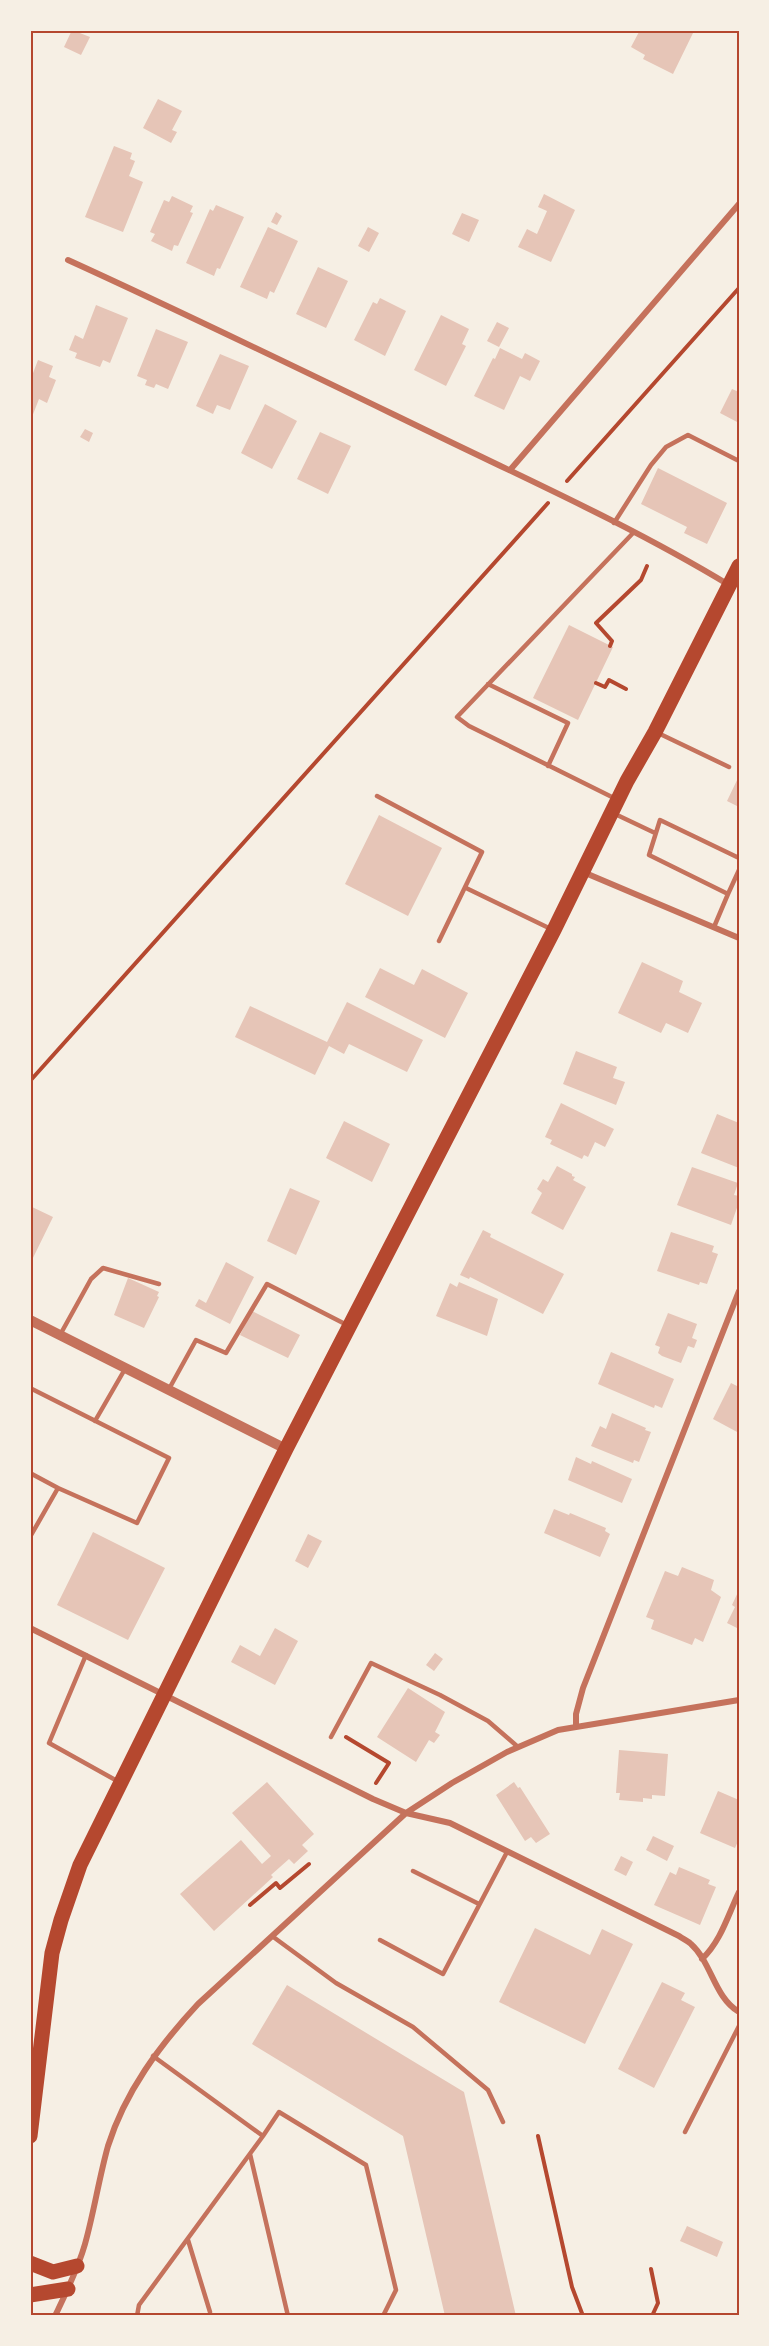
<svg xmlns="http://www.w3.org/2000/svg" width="769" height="2346" font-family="'Work Sans',sans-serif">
<rect width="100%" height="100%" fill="#f6efe4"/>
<path fill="#e6c5b7" d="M 72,30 L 90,37 L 81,55 L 64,47 Z
M 640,30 L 653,33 L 654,30 L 690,30 L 693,33 L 673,74 L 643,59 L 645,55 L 631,47 Z
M 158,99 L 182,111 L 172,130 L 177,132 L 171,143 L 143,128 Z
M 114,146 L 132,153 L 130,159 L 135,161 L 129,176 L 143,182 L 123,232 L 85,217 Z
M 544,194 L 575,210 L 551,262 L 518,247 L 527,229 L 537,234 L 547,211 L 538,207 Z
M 172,196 L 193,206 L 190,212 L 193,213 L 178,246 L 174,245 L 172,251 L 151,241 L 155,234 L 150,232 L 164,200 L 169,202 Z
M 216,205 L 244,217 L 220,269 L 217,268 L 214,276 L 186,263 L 210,209 L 213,211 Z
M 276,212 L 282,216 L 277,225 L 271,222 Z
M 462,213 L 479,220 L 469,242 L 452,234 Z
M 268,227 L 298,241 L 274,293 L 270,291 L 267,299 L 240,287 Z
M 368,227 L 379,233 L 369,252 L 358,246 Z
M 318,267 L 348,281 L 326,328 L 296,314 Z
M 380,298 L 406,311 L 385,356 L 354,340 L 373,302 L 377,304 Z
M 96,305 L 128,318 L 110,363 L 103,360 L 100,367 L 75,358 L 77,353 L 69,350 L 75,335 L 83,339 Z
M 441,315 L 469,329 L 462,344 L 466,346 L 446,386 L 414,370 Z
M 497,322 L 509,328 L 499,347 L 487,341 Z
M 156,329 L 188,342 L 168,389 L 156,384 L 154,388 L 145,385 L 147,380 L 137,376 Z
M 500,348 L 522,359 L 525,353 L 540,361 L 530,381 L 520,376 L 504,410 L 474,396 L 493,358 L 495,359 Z
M 220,354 L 249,366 L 230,410 L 217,405 L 213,414 L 196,406 Z
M 38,360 L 53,366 L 49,377 L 56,380 L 47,403 L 39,399 L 30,422 L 30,381 Z
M 732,389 L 739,392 L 739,423 L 720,413 Z
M 265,404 L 297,421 L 272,469 L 241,453 Z
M 85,429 L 93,433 L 89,442 L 80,437 Z
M 320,432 L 351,446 L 328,494 L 297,479 Z
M 658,468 L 727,503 L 707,544 L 684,533 L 687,527 L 641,504 Z
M 569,625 L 613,647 L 578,720 L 533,698 Z
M 739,776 L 739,807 L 727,801 Z
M 379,815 L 442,848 L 408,916 L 345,884 Z
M 642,962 L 683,981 L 679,992 L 702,1003 L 688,1033 L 666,1023 L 661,1033 L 618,1013 Z
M 380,968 L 414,985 L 422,969 L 468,993 L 445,1038 L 365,997 Z
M 347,1002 L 423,1040 L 407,1072 L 349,1044 L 344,1054 L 329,1046 L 315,1075 L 235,1037 L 250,1006 L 327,1042 Z
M 576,1051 L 617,1067 L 613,1078 L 625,1082 L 616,1105 L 563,1084 Z
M 561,1103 L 614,1129 L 605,1147 L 595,1142 L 588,1157 L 584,1155 L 582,1159 L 550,1144 L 552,1140 L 545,1137 Z
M 717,1114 L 739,1123 L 739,1168 L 701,1153 Z
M 344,1121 L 390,1144 L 372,1182 L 326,1158 Z
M 557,1166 L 572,1174 L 572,1176 L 575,1177 L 573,1180 L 586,1187 L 563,1230 L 531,1213 L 542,1193 L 537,1189 L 543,1179 L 548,1182 Z
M 692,1167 L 738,1183 L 734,1195 L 739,1196 L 739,1202 L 731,1225 L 677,1205 Z
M 290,1188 L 320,1201 L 296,1255 L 267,1241 Z
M 30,1206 L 53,1217 L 30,1264 Z
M 483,1230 L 491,1234 L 490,1237 L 564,1274 L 543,1314 L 470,1277 L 469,1279 L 460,1275 Z
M 671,1232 L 714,1246 L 712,1252 L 718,1254 L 707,1284 L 700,1282 L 699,1285 L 657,1271 Z
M 226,1262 L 254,1277 L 230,1324 L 195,1306 L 199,1299 L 206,1303 Z
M 128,1278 L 159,1292 L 157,1296 L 159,1297 L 144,1328 L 114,1315 Z
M 459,1282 L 498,1299 L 487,1336 L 436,1316 L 450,1283 L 457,1287 Z
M 252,1311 L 300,1335 L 288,1358 L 240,1335 Z
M 668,1313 L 697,1324 L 692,1338 L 697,1340 L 694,1348 L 688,1346 L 681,1363 L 662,1356 L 658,1353 L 660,1347 L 655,1345 Z
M 611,1352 L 674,1379 L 662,1408 L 655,1405 L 654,1408 L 598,1384 Z
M 739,1382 L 739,1433 L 713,1419 L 731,1383 L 737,1386 Z
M 612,1413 L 646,1428 L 645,1430 L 651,1432 L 639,1462 L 634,1460 L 633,1463 L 591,1446 L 600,1426 L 606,1429 Z
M 576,1457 L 591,1464 L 592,1461 L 632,1479 L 622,1503 L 568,1480 Z
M 554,1509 L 569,1515 L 570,1513 L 606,1528 L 605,1531 L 610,1534 L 600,1557 L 544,1533 Z
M 93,1532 L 165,1568 L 128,1640 L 57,1605 Z
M 308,1534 L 322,1541 L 308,1568 L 295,1561 Z
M 682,1567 L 714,1580 L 711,1590 L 721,1597 L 703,1642 L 695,1638 L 692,1645 L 651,1629 L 654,1620 L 646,1617 L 665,1571 L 678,1576 Z
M 739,1590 L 739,1629 L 727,1623 L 735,1607 L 732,1605 Z
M 275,1628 L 298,1641 L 275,1685 L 231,1662 L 240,1645 L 260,1656 Z
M 435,1653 L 443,1659 L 434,1671 L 426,1665 Z
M 408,1688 L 445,1712 L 435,1732 L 440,1735 L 434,1743 L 429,1740 L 416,1762 L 377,1737 Z
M 619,1750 L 668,1754 L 665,1796 L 652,1795 L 652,1799 L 643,1798 L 643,1802 L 619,1800 L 620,1793 L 616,1793 Z
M 267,1782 L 314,1834 L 302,1845 L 308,1851 L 294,1864 L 289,1859 L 271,1875 L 273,1877 L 214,1931 L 180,1894 L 241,1840 L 262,1864 L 271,1856 L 232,1813 Z
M 514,1782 L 518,1788 L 520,1787 L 550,1834 L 536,1843 L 531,1837 L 525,1841 L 496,1795 Z
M 718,1791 L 739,1800 L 739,1839 L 735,1848 L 700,1833 Z
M 653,1836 L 674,1846 L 667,1861 L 646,1850 Z
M 621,1856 L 633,1862 L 626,1876 L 614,1870 Z
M 679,1867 L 710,1880 L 708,1884 L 716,1887 L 700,1925 L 654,1905 L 670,1872 L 676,1875 Z
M 535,1928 L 590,1955 L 602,1929 L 633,1944 L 585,2044 L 499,2002 Z
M 662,1982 L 685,1993 L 681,2000 L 695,2007 L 654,2088 L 618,2069 Z
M 287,1985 L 464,2092 L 516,2316 L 445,2316 L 403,2136 L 252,2044 Z
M 687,2226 L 723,2242 L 717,2257 L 680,2241 Z"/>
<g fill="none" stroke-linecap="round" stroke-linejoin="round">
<path stroke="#b5482f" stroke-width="4" d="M 567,481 L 739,288
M 610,646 L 612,641 L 596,623 L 641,580 L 647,566
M 596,683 L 605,687 L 609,680 L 626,689
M 30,1081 L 548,503
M 346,1737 L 389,1763 L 376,1783
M 250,1905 L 276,1883 L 280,1888 L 309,1864
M 538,2136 L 572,2287 L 583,2316
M 651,2269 L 658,2303 L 652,2316"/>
<path stroke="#c5725c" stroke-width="4.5" d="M 614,523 L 651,465 L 666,447 L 688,435 L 739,461
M 488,684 L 568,723 L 548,766
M 658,733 L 729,767
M 377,796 L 482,852 L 439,941
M 616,799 L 469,726 L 457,717 L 634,532
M 615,814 L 655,833
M 739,858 L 660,820 L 649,855 L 728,894 L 739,870
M 466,888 L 553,930
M 714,927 L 728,894
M 60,1335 L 91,1279 L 103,1268 L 159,1284
M 30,1388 L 169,1458 L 137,1523 L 58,1488 L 30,1537
M 169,1389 L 196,1340 L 226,1353 L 267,1284 L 347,1325
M 95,1421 L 125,1369
M 30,1473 L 58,1488
M 86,1655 L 49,1743 L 119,1782
M 331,1737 L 371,1663 L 440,1695 L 488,1721 L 518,1747
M 413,1871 L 479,1904
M 272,1936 L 336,1983 L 413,2027 L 488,2090 L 503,2122
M 380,1940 L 443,1974 L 507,1852
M 685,2132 L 739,2026
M 263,2136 L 279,2112 L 366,2165 L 396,2290 L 383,2316
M 250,2154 L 288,2316
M 188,2240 L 210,2312
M 137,2316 L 139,2305 L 263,2136 L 153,2056"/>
<path stroke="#c5725c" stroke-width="6" d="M 68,260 C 191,316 312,375 434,434 C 533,482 635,528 729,585
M 510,470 L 739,204
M 583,872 L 739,938
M 30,1628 L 373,1799 L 406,1813 L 450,1823 L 679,1936 C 683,1939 688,1941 691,1944 C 712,1963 714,1997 739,2012
M 576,1726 L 576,1714 L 583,1688 L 739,1291
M 702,1959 C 721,1941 728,1915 739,1892
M 55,2316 C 66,2293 78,2269 85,2244 C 94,2212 99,2178 108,2146 C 125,2092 159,2046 198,2004 L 406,1813 L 452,1783 L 507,1752 L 558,1730 L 739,1700"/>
<path stroke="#c5725c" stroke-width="10" d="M 30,1320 L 286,1449"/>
<path stroke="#b5482f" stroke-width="15" d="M 30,2136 L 52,1953 L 61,1920 L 80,1865 L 286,1449 L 554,930 L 627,781 L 655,732 L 739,566
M 30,2263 L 53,2272 L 77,2266
M 30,2295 L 68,2289"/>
</g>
<rect width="769" height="2346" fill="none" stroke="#f6efe4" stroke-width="63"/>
<rect x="32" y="32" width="706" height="2282" fill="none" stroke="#b5482f" stroke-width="2"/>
</svg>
